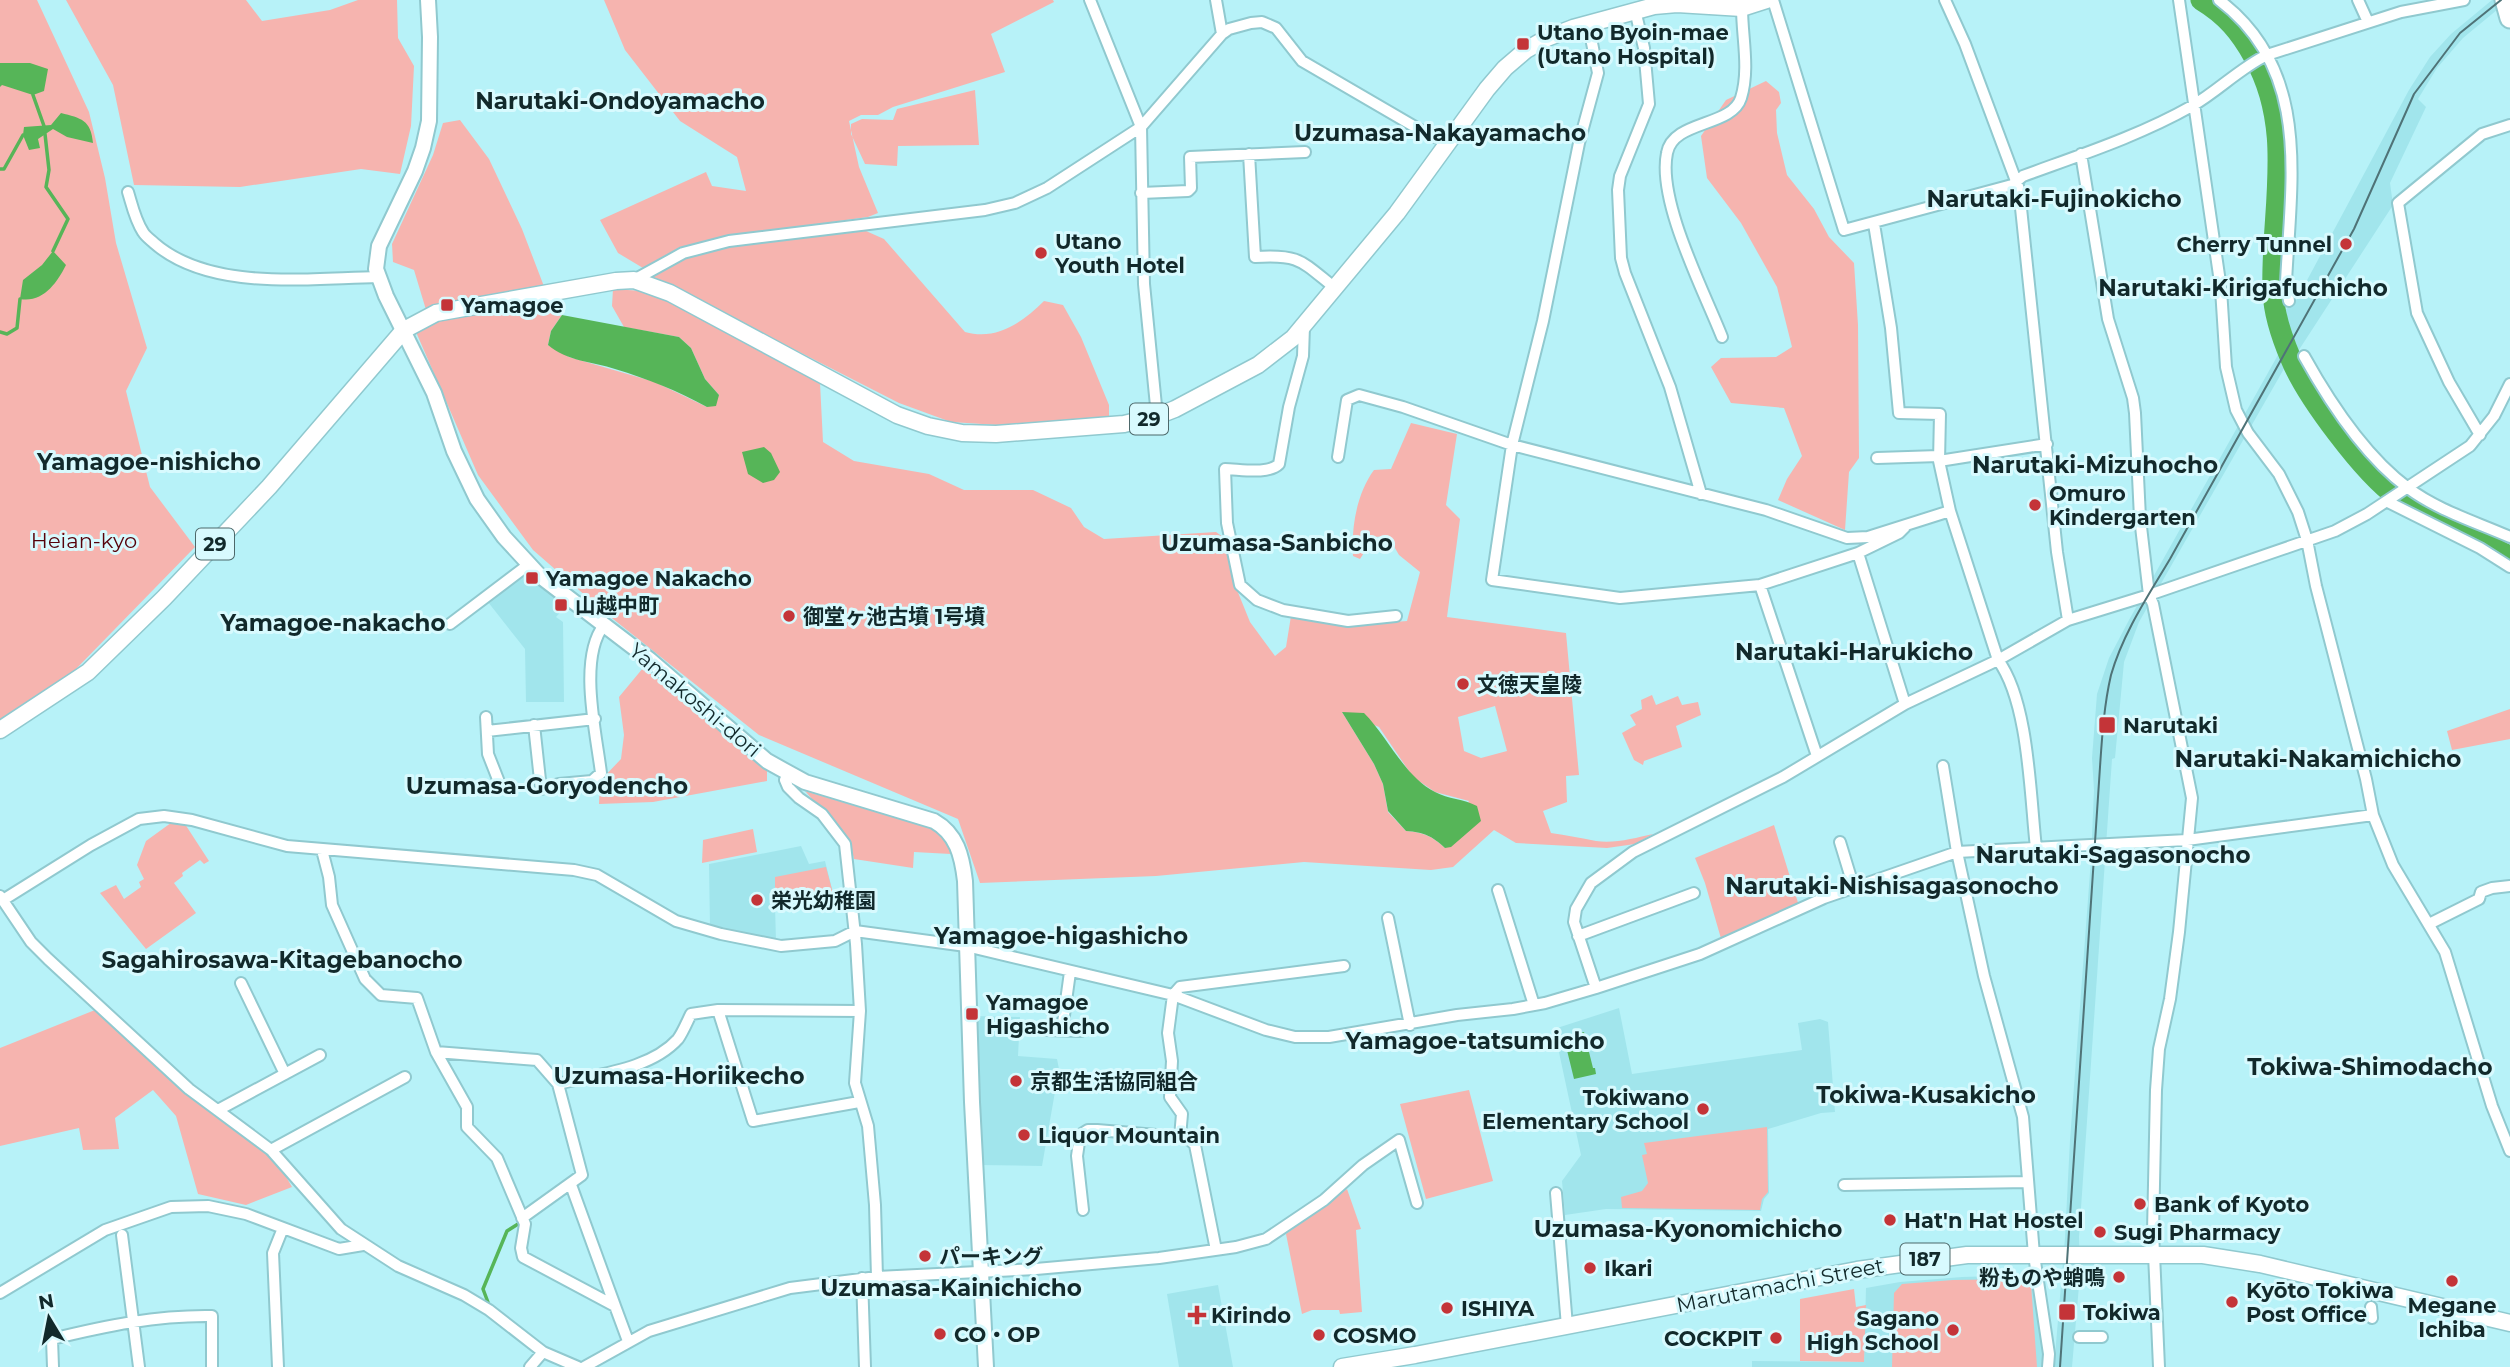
<svg xmlns="http://www.w3.org/2000/svg" width="2510" height="1367" font-family="Montserrat,'Noto Sans JP',sans-serif">
<rect width="100%" height="100%" fill="#b7f2f8"/>
<path fill="#a1e5ec" d="M 2492,0 L 2509,0 L 2463,38 L 2437,68 L 2418,99 L 2426,107 L 2390,183 L 2393,205 L 2295,356 L 2279,316 L 2297,299 L 2409,90 L 2430,57 L 2451,34 Z
M 2283,346 L 2289,360 L 2139,622 L 2124,662 L 2115,758 L 2112,759 L 2079,1237 L 2080,1274 L 2072,1367 L 2054,1367 L 2065,1238 L 2070,1140 L 2091,859 L 2094,790 L 2092,758 L 2097,694 L 2109,658 L 2129,620 Z
M 525,575 L 567,605 L 556,617 L 563,622 L 564,702 L 526,702 L 525,649 L 488,602 Z
M 801,846 L 809,864 L 825,861 L 833,893 L 775,906 L 776,941 L 710,927 L 709,864 Z
M 1619,1008 L 1632,1074 L 1802,1050 L 1798,1023 L 1820,1019 L 1828,1022 L 1835,1112 L 1821,1113 L 1768,1129 L 1769,1193 L 1764,1199 L 1761,1211 L 1606,1209 L 1565,1215 L 1562,1181 L 1581,1155 L 1554,1029 Z
M 973,1016 L 1020,1017 L 1018,1056 L 1057,1059 L 1059,1069 L 1042,1166 L 979,1165 Z
M 2030,1275 L 2034,1279 L 2044,1353 L 2043,1367 L 1752,1367 L 1752,1361 L 1864,1362 L 1866,1288 L 1900,1282 L 1962,1277 Z
M 1218,1285 L 1233,1367 L 1179,1367 L 1167,1294 Z"/>
<path fill="#f6b4af" fill-rule="evenodd" d="M 0,0 L 37,0 L 89,112 L 105,178 L 116,243 L 147,348 L 126,391 L 150,487 L 195,547 L 74,671 L 0,721 Z
M 66,0 L 246,0 L 262,21 L 330,10 L 358,0 L 397,0 L 398,38 L 414,66 L 411,126 L 400,174 L 361,169 L 240,187 L 134,185 L 113,85 Z
M 604,0 L 1053,0 L 1054,2 L 991,34 L 1005,72 L 893,107 L 878,115 L 861,115 L 849,121 L 859,167 L 878,213 L 868,217 L 728,236 L 680,247 L 643,268 L 618,253 L 600,220 L 706,172 L 712,186 L 746,191 L 737,157 L 680,121 L 625,50 Z
M 1766,81 L 1779,92 L 1781,103 L 1776,110 L 1777,133 L 1787,175 L 1814,209 L 1829,237 L 1854,263 L 1858,325 L 1859,458 L 1849,472 L 1845,530 L 1778,500 L 1787,479 L 1802,456 L 1784,408 L 1731,403 L 1711,367 L 1721,358 L 1776,357 L 1792,347 L 1777,287 L 1741,223 L 1707,178 L 1701,136 L 1726,100 Z
M 975,90 L 979,145 L 898,146 L 897,166 L 865,164 L 851,134 L 851,124 L 862,119 L 893,120 L 897,109 Z
M 460,120 L 489,159 L 522,229 L 550,302 L 557,301 L 562,315 L 551,331 L 548,345 L 569,357 L 655,382 L 707,407 L 719,395 L 705,379 L 691,348 L 679,337 L 624,327 L 612,306 L 613,289 L 657,292 L 820,383 L 823,442 L 854,461 L 929,474 L 964,490 L 1033,490 L 1071,508 L 1084,527 L 1104,539 L 1216,532 L 1227,540 L 1237,590 L 1250,622 L 1275,656 L 1286,647 L 1291,616 L 1358,625 L 1407,621 L 1420,572 L 1399,555 L 1388,536 L 1374,537 L 1360,559 L 1353,556 C 1351,527 1357,493 1374,470 L 1391,469 L 1411,423 L 1457,434 L 1446,505 L 1460,519 L 1447,617 L 1566,633 L 1579,775 L 1566,776 L 1567,802 L 1543,811 L 1551,833 C 1566,835 1581,838 1596,841 C 1614,844 1635,838 1653,834 L 1635,844 L 1607,848 L 1516,843 L 1494,830 L 1453,867 L 1431,870 L 1304,862 L 1156,876 L 980,883 L 958,819 L 759,735 L 603,611 L 533,550 L 478,475 L 416,332 L 430,323 L 414,270 L 393,262 L 392,244 L 433,155 L 443,123 ZM 1495,706 L 1507,751 L 1481,758 L 1464,751 L 1458,717 ZM 1342,712 L 1379,727 L 1413,777 L 1435,792 L 1469,801 L 1445,848 C 1432,836 1423,832 1406,831 L 1388,812 L 1383,784 L 1374,764 Z
M 866,231 L 884,239 L 965,332 C 997,341 1023,322 1044,301 L 1063,305 L 1081,337 L 1109,405 L 1109,416 L 1105,420 L 998,425 L 951,422 L 899,403 L 652,277 L 685,258 L 731,246 Z
M 643,668 C 686,699 725,736 767,770 L 767,781 L 653,802 L 599,804 L 600,781 L 621,759 L 624,735 L 619,697 Z
M 1652,695 L 1656,705 L 1678,696 L 1682,705 L 1698,702 L 1701,715 L 1676,726 L 1682,747 L 1644,761 L 1643,765 L 1634,760 L 1622,733 L 1636,725 L 1630,715 L 1642,709 L 1641,700 Z
M 2510,709 L 2510,739 L 2452,750 L 2447,731 Z
M 805,791 L 929,828 L 943,834 L 951,854 L 914,852 L 913,868 L 854,859 L 850,842 Z
M 175,820 L 183,821 L 209,861 L 204,864 L 200,860 L 182,873 L 183,876 L 174,883 L 196,913 L 146,949 L 100,893 L 116,885 L 124,899 L 141,887 L 139,882 L 144,879 L 137,865 L 146,841 Z
M 1774,825 L 1799,906 L 1722,942 L 1705,883 L 1695,858 Z
M 753,829 L 757,852 L 702,863 L 703,840 Z
M 826,867 L 833,893 L 775,906 L 775,877 Z
M 95,1010 L 277,1161 L 292,1187 L 246,1205 L 198,1194 L 176,1116 L 153,1090 L 115,1118 L 119,1149 L 83,1150 L 79,1128 L 0,1146 L 0,1048 Z
M 1469,1090 L 1493,1181 L 1426,1199 L 1400,1104 Z
M 1767,1127 L 1768,1192 L 1762,1199 L 1760,1210 L 1622,1208 L 1621,1197 L 1642,1191 L 1648,1183 L 1642,1155 L 1647,1154 L 1644,1143 Z
M 1347,1189 L 1361,1229 L 1356,1230 L 1362,1312 L 1340,1314 L 1339,1310 L 1312,1310 L 1302,1314 L 1286,1234 Z
M 2023,1279 L 2031,1284 L 2037,1367 L 1892,1367 L 1894,1293 L 1902,1284 L 1953,1280 Z
M 1854,1289 L 1856,1307 L 1866,1305 L 1864,1362 L 1800,1361 L 1800,1299 Z"/>
<path fill="#56b558" d="M 0,63 L 30,63 L 48,69 L 44,91 L 33,95 L 2,85 L 0,87 Z
M 61,113 C 81,118 91,120 93,143 L 67,137 L 53,129 L 38,139 L 40,148 L 29,150 L 23,135 L 24,127 L 51,125 Z
M 53,251 L 66,265 C 57,283 43,303 20,299 L 23,280 L 42,265 Z
M 562,315 L 679,337 L 691,348 L 705,379 L 719,395 L 716,406 L 707,407 C 678,391 648,379 615,369 C 594,362 566,361 548,345 L 551,331 Z
M 764,447 L 771,453 L 780,472 L 774,480 L 763,483 L 748,474 L 742,452 Z
M 1342,712 L 1364,713 C 1388,737 1404,776 1435,792 C 1448,799 1464,799 1477,806 L 1481,821 L 1451,847 L 1445,848 C 1432,836 1424,832 1406,831 L 1388,811 L 1383,784 L 1374,764 Z
M 1584,1032 L 1593,1068 L 1595,1068 L 1596,1074 L 1574,1079 L 1564,1038 Z"/>
<g fill="none" stroke-linecap="round" stroke-linejoin="round">
<path stroke="#56b558" stroke-width="3.5" d="M 33,95 L 44,126
M 45,134 L 49,170 L 46,187 L 68,219 L 53,251
M 0,169 L 4,169 L 23,135
M 0,332 L 7,334 L 17,328 L 20,299
M 489,1305 L 483,1289 L 507,1231 L 518,1224"/>
<path stroke="#56b558" stroke-width="21" d="M 2201,0 C 2226,15 2240,32 2254,57 C 2296,131 2270,213 2273,292 C 2274,315 2282,338 2291,359 C 2306,396 2364,474 2397,497 C 2432,521 2474,535 2510,557"/>
<g stroke="#90c9cf" stroke-width="14">
<path id="street" d="M 1090,0 L 1141,127 L 1144,284 L 1157,416
M 1216,0 L 1222,34
M 1773,0 L 1844,230 L 2012,185 L 2023,176 C 2080,155 2139,136 2192,106 C 2218,91 2240,68 2267,55 L 2401,12 L 2464,0
M 1945,0 L 1965,44 L 2019,189 L 2057,552 L 2068,620
M 2179,0 L 2221,289 L 2226,367 L 2236,410 L 2248,433 L 2279,474 L 2298,512 L 2307,540 L 2316,586 L 2366,779 L 2373,815
M 2219,0 C 2312,70 2291,180 2286,282 L 2289,301
M 2358,0 L 2368,22
M 1635,10 L 1644,48 L 1649,104 L 1620,176 L 1618,190 L 1621,258 L 1625,273 L 1670,387 L 1701,494
M 1588,23 L 1598,73 L 1579,143 L 1543,321 L 1512,445 L 1492,580 L 1620,598 L 1760,585 L 1858,553 L 1899,533 L 1905,527
M 1249,154 L 1255,257 C 1300,254 1301,261 1335,288
M 2081,154 L 2108,319 L 2133,398 L 2135,413 L 2140,518 L 2149,595 L 2153,604 L 2192,798 L 2179,932 L 2170,999 L 2159,1049 L 2156,1090 L 2153,1231 L 2159,1367
M 128,192 C 132,205 135,220 143,232 C 146,237 151,240 154,243 C 210,292 309,278 378,277
M 1141,193 L 1188,191 L 1191,188 L 1190,157 L 1305,152
M 1874,224 L 1891,328 L 1899,413 L 1940,414 L 1939,461 L 1950,511 L 1998,660 C 2029,702 2030,795 2036,848
M 634,280 L 683,253 L 729,241 L 985,210 L 1015,203 L 1047,188 L 1141,127 L 1222,34 L 1229,29 L 1251,23 L 1262,22 L 1276,28 L 1302,61 L 1429,135 L 1449,142
M 1304,326 L 1303,356 L 1289,407 L 1279,464 C 1268,475 1239,469 1225,469 L 1227,523 L 1240,585 L 1257,600 L 1283,610 L 1348,621 L 1396,616
M 1722,337 C 1704,291 1657,201 1667,153 C 1673,120 1732,127 1741,98 C 1750,69 1742,37 1742,8
M 2304,356 C 2329,401 2366,457 2408,488 C 2437,510 2476,522 2510,537
M 2480,435 L 2449,382 L 2417,313 L 2398,203 L 2482,134 L 2510,125
M 1338,457 L 1347,400 L 1359,395 L 1403,407 L 1512,445 L 1766,510 L 1847,538 L 1868,537 L 1950,511
M 1877,458 L 1939,456
M 1939,461 L 2047,444
M 2388,502 L 2480,548 L 2510,567
M 1858,553 L 1905,704
M 1760,585 L 1817,756
M 450,624 L 528,565
M 486,717 L 488,754 L 501,787
M 534,725 L 541,789 L 559,784 L 592,781 L 601,773 C 596,732 578,658 604,625
M 487,731 L 595,719
M 1943,766 L 1957,852 L 1984,976 L 2023,1117 L 2034,1255 L 2049,1354 L 2048,1367
M 788,774 L 785,780 L 788,787 L 799,798 L 822,814 L 845,844 L 856,944 L 860,1011 L 855,1083 L 868,1126 L 875,1205 L 877,1277
M 1840,842 L 1854,888
M 322,850 L 329,877 L 332,905 L 365,979 L 381,995 L 417,998 L 436,1052 L 467,1107 L 467,1127 L 497,1158 L 525,1224 L 521,1248 L 523,1257 L 615,1306 L 628,1341
M 1498,890 L 1534,1005
M 0,896 L 31,942 L 48,959 L 189,1089 L 271,1150 L 341,1229 L 398,1266 L 464,1295 L 489,1310 L 543,1352 L 578,1367
M 3,900 L 91,845 L 139,819 L 164,816 L 192,820 L 287,846 L 574,870 L 597,875 L 676,921 L 721,934 L 781,946 L 835,941 L 855,931 L 966,946 L 1173,995 L 1266,1030 L 1295,1037 L 1329,1037 L 1457,1015 L 1513,1009 L 1545,1003 L 1596,988 L 1700,954 L 1824,898 L 1957,852 L 2187,840 L 2373,815 L 2393,865 L 2445,952 L 2492,1106 L 2510,1151
M 1388,918 L 1410,1025
M 2429,924 L 2479,899 L 2481,892 L 2492,888 L 2510,886
M 1578,936 L 1694,893
M 241,983 L 285,1074
M 1596,988 L 1574,922 L 1576,909 L 1591,883 L 1633,852 L 1783,777 L 1905,704 L 1998,660 L 2068,620 L 2149,595 L 2335,531 L 2367,514 L 2470,446 L 2494,416 L 2510,384
M 718,1010 L 753,1121 L 859,1102
M 1046,1030 L 1081,1031
M 1062,1030 L 1070,972
M 436,1052 L 537,1060 L 558,1084 L 582,1175 L 522,1218
M 558,1084 C 597,1074 650,1070 678,1039 C 683,1032 687,1022 691,1014 L 718,1010 L 860,1011
M 218,1110 L 320,1055
M 1180,1137 L 1182,1114 L 1170,1097 L 1172,1061 L 1168,1033 L 1173,995 L 1180,987 L 1344,966
M 271,1150 L 405,1077
M 571,1185 L 615,1306
M 1844,1185 L 2028,1182
M 1556,1193 L 1567,1326
M 1083,1210 L 1077,1156 L 1080,1135 L 1088,1130 L 1097,1130 L 1180,1137 L 1190,1140 L 1195,1145 L 1216,1250
M 122,1235 L 139,1367
M 862,1278 L 865,1367
M 0,1293 L 105,1230 L 171,1207 L 208,1206 L 246,1214 L 339,1249 L 363,1245
M 2371,1307 L 2372,1318
M 2079,1337 L 2102,1337
M 53,1367 L 52,1339 C 105,1326 157,1315 212,1316 L 212,1367
M 278,1367 L 273,1253 L 283,1228
M 530,1367 L 543,1352
M 584,1367 L 649,1331 L 790,1288 L 877,1277 L 1036,1269 L 1159,1258 L 1236,1247 L 1266,1239 L 1324,1200 L 1363,1165 L 1399,1140 L 1417,1203"/>
</g>
<g stroke="#90c9cf" stroke-width="18">
<path id="secondary" d="M 428,0 L 430,37 L 429,121 L 423,148 L 415,171 L 379,246 L 376,269 L 386,296 L 434,393 L 454,451 L 477,499 L 504,537 L 540,576 L 650,660 L 767,761 L 805,782 L 934,821 C 957,834 962,856 965,881 L 972,1102 L 986,1367"/>
</g>
<g stroke="#90c9cf" stroke-width="19">
<path id="primary" d="M 0,730 L 88,672 L 164,598 L 269,487 L 404,330 L 436,313 L 616,281 L 634,280 L 670,293 L 897,415 L 928,426 L 962,433 L 996,434 L 1124,424 L 1157,416 L 1175,409 L 1258,365 L 1293,338 L 1397,213 L 1487,89 L 1505,68 L 1526,50 L 1547,38 L 1573,28 L 1654,6 L 1677,4 L 1742,8 L 1767,0
M 1342,1367 L 1415,1355 L 1857,1270 L 1967,1255 L 2203,1255 L 2260,1264 L 2510,1323"/>
</g>
<g stroke="#90c9cf" stroke-width="23">
<path id="highway" d="M 2505,0 L 2510,18"/>
</g>
<use href="#street" stroke="#fff" stroke-width="10"/>
<use href="#secondary" stroke="#fff" stroke-width="14"/>
<use href="#primary" stroke="#fff" stroke-width="16"/>
<use href="#highway" stroke="#fff" stroke-width="19"/>
<path stroke="#4f7377" stroke-width="2" d="M 2060,1367 L 2100,767 C 2102,737 2104,705 2111,675 C 2123,633 2148,596 2170,559 L 2354,229 L 2414,94 L 2460,33 L 2501,0"/>
</g>
<g fill="#c43438" stroke="#d8fafe" stroke-width="2.5">
<rect x="1516" y="37" width="14" height="14" rx="3.5"/>
<circle cx="2346" cy="244" r="7"/>
<circle cx="1041" cy="253" r="7"/>
<rect x="440" y="298" width="14" height="14" rx="3.5"/>
<circle cx="2035" cy="505" r="7"/>
<rect x="525" y="571" width="14" height="14" rx="3.5"/>
<rect x="554" y="598" width="14" height="14" rx="3.5"/>
<circle cx="789" cy="616" r="7"/>
<circle cx="1463" cy="684" r="7"/>
<rect x="2098" y="716" width="18" height="18" rx="3.5"/>
<circle cx="757" cy="900" r="7"/>
<rect x="965" y="1007" width="14" height="14" rx="3.5"/>
<circle cx="1016" cy="1081" r="7"/>
<circle cx="1703" cy="1109" r="7"/>
<circle cx="1024" cy="1135" r="7"/>
<circle cx="2140" cy="1204" r="7"/>
<circle cx="1890" cy="1220" r="7"/>
<circle cx="2100" cy="1232" r="7"/>
<circle cx="925" cy="1256" r="7"/>
<circle cx="1590" cy="1268" r="7"/>
<circle cx="2119" cy="1277" r="7"/>
<circle cx="2452" cy="1281" r="7"/>
<circle cx="2232" cy="1302" r="7"/>
<circle cx="1447" cy="1308" r="7"/>
<rect x="2058" y="1303" width="18" height="18" rx="3.5"/>
<path d="M1193.5 1304.5h7v7h7v7h-7v7h-7v-7h-7v-7h7z"/>
<circle cx="1953" cy="1330" r="7"/>
<circle cx="940" cy="1334" r="7"/>
<circle cx="1319" cy="1335" r="7"/>
<circle cx="1776" cy="1338" r="7"/>
</g>
<g text-anchor="middle" dominant-baseline="central" stroke-width="6" stroke-linejoin="round" paint-order="stroke">
<g fill="#d8fafe" stroke="#4d686a" stroke-width="2">
<rect x="1130" y="403.5" width="38" height="31" rx="5"/>
<rect x="196" y="528.5" width="38" height="31" rx="5"/>
<rect x="1900.5" y="1243.5" width="49" height="31" rx="5"/>
</g>
<g font-size="19" font-weight="bold" fill="#12292b">
<text x="1149" y="419">29</text>
<text x="215" y="544">29</text>
<text x="1925" y="1259">187</text>
</g>
<g font-size="21" font-weight="bold" fill="#12292b" stroke="#d8fafe" text-anchor="start">
<text x="1537" y="32">Utano Byoin-mae<tspan x="1537" dy="24">(Utano Hospital)</tspan></text>
<text x="1055" y="241">Utano<tspan x="1055" dy="24">Youth Hotel</tspan></text>
<text x="2332" y="244" text-anchor="end">Cherry Tunnel</text>
<text x="461" y="305">Yamagoe</text>
<text x="2049" y="493">Omuro<tspan x="2049" dy="24">Kindergarten</tspan></text>
<text x="546" y="578">Yamagoe Nakacho</text>
<text x="575" y="605">山越中町</text>
<text x="803" y="616">御堂ヶ池古墳 1号墳</text>
<text x="1477" y="684">文徳天皇陵</text>
<text x="2123" y="725">Narutaki</text>
<text x="771" y="900">栄光幼稚園</text>
<text x="986" y="1002">Yamagoe<tspan x="986" dy="24">Higashicho</tspan></text>
<text x="1030" y="1081">京都生活協同組合</text>
<text x="1689" y="1097" text-anchor="end">Tokiwano<tspan x="1689" dy="24">Elementary School</tspan></text>
<text x="1038" y="1135">Liquor Mountain</text>
<text x="2154" y="1204">Bank of Kyoto</text>
<text x="1904" y="1220">Hat'n Hat Hostel</text>
<text x="2114" y="1232">Sugi Pharmacy</text>
<text x="939" y="1256">パーキング</text>
<text x="1604" y="1268">Ikari</text>
<text x="2105" y="1277" text-anchor="end">粉ものや蛸鳴</text>
<text x="2246" y="1290">Kyōto Tokiwa<tspan x="2246" dy="24">Post Office</tspan></text>
<text x="2452" y="1305" text-anchor="middle">Megane<tspan x="2452" dy="24">Ichiba</tspan></text>
<text x="1461" y="1308">ISHIYA</text>
<text x="2083" y="1312">Tokiwa</text>
<text x="1211" y="1315">Kirindo</text>
<text x="1939" y="1318" text-anchor="end">Sagano<tspan x="1939" dy="24">High School</tspan></text>
<text x="954" y="1334">CO・OP</text>
<text x="1333" y="1335">COSMO</text>
<text x="1762" y="1338" text-anchor="end">COCKPIT</text>
</g>
<g font-size="21" fill="#56020a" stroke="#d8fafe">
<text x="84" y="540">Heian-kyo</text>
</g>
<g font-size="21" fill="#12292b" stroke="#d8fafe">
<text transform="translate(695 700) rotate(40)">Yamakoshi-dori</text>
<text transform="translate(1780 1285) rotate(-11)">Marutamachi Street</text>
</g>
<g font-size="23" font-weight="bold" fill="#12292b" stroke="#d8fafe">
<text x="620" y="101">Narutaki-Ondoyamacho</text>
<text x="1440" y="133">Uzumasa-Nakayamacho</text>
<text x="2054" y="199">Narutaki-Fujinokicho</text>
<text x="2243" y="288">Narutaki-Kirigafuchicho</text>
<text x="149" y="462">Yamagoe-nishicho</text>
<text x="2095" y="465">Narutaki-Mizuhocho</text>
<text x="1277" y="543">Uzumasa-Sanbicho</text>
<text x="333" y="623">Yamagoe-nakacho</text>
<text x="1854" y="652">Narutaki-Harukicho</text>
<text x="2318" y="759">Narutaki-Nakamichicho</text>
<text x="547" y="786">Uzumasa-Goryodencho</text>
<text x="2113" y="855">Narutaki-Sagasonocho</text>
<text x="1892" y="886">Narutaki-Nishisagasonocho</text>
<text x="1061" y="936">Yamagoe-higashicho</text>
<text x="282" y="960">Sagahirosawa-Kitagebanocho</text>
<text x="1475" y="1041">Yamagoe-tatsumicho</text>
<text x="2370" y="1067">Tokiwa-Shimodacho</text>
<text x="679" y="1076">Uzumasa-Horiikecho</text>
<text x="1926" y="1095">Tokiwa-Kusakicho</text>
<text x="1688" y="1229">Uzumasa-Kyonomichicho</text>
<text x="951" y="1288">Uzumasa-Kainichicho</text>
</g>
</g>
<g transform="translate(49 1318) rotate(350)" stroke="#d8fafe" stroke-width="5" paint-order="stroke">
<path d="M0-5L12 26L0 18L-12 26Z" fill="#12292b"/>
<text y="-10" font-size="19" font-weight="bold" text-anchor="middle" fill="#12292b">N</text>
</g>
</svg>
